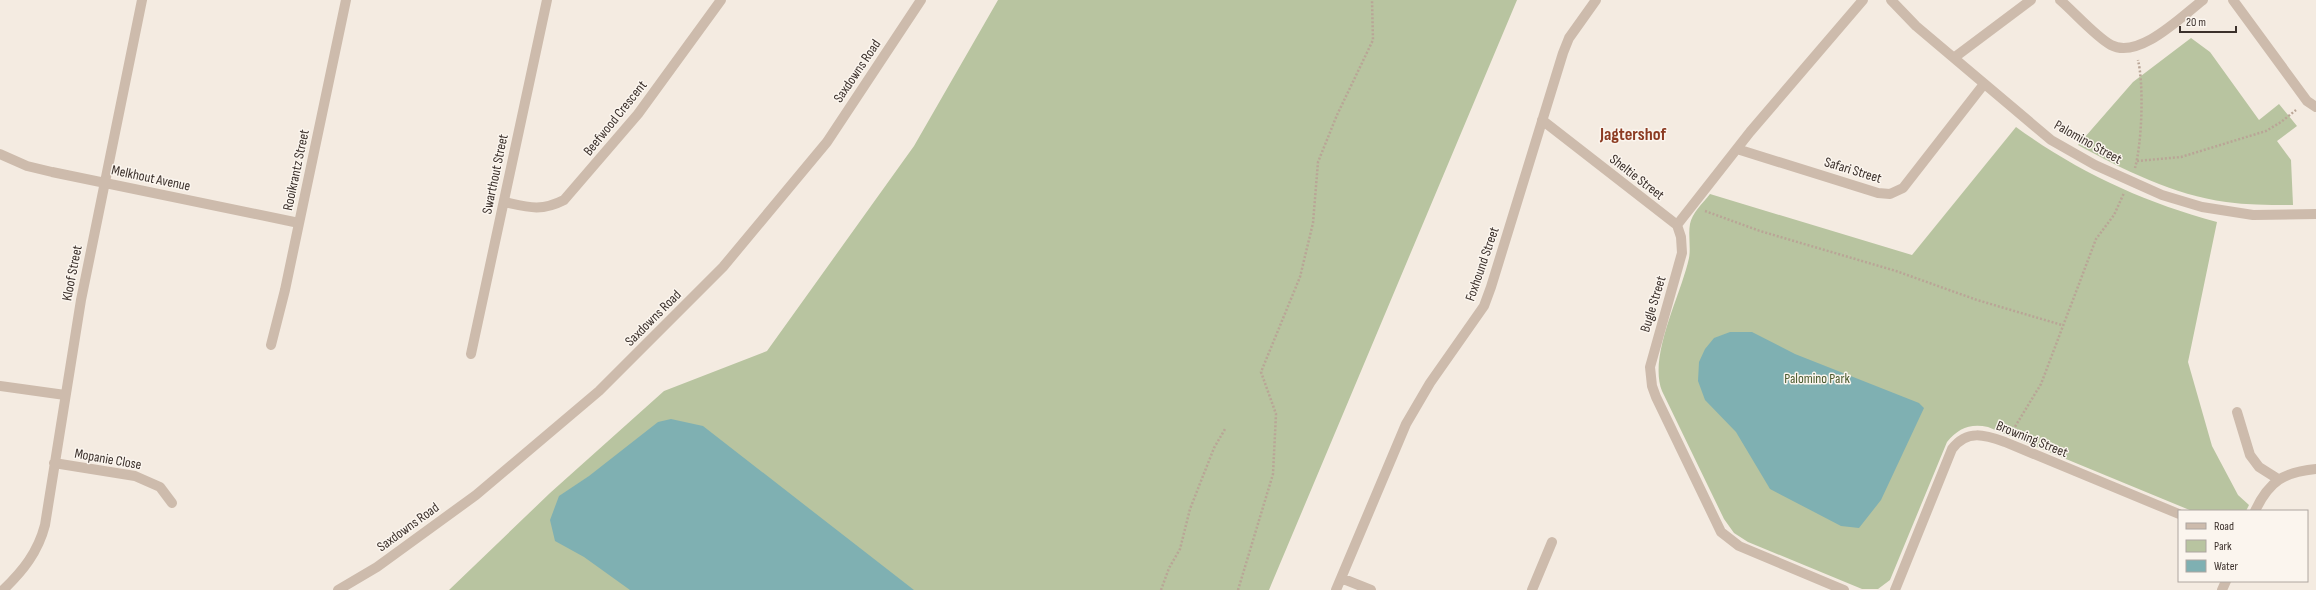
<svg xmlns="http://www.w3.org/2000/svg" width="2316" height="590" font-family="'Sofia Sans Condensed',sans-serif">
<rect width="100%" height="100%" fill="#f4ebe1"/>
<path fill="#b8c4a0" d="M 998,0 L 1517,0 L 1269,590 L 449,590 L 550,493 L 664,391 L 767,351 L 914,146 Z
M 2191,38 L 2210,52 L 2259,120 L 2279,104 L 2297,126 L 2277,141 L 2291,160 L 2293,205 C 2270,205 2248,205 2226,202 C 2174,195 2124,170 2078,145 L 2133,82 Z
M 2016,127 C 2078,172 2143,202 2217,222 L 2188,362 L 2212,446 L 2238,495 L 2249,505 L 2246,511 L 2192,511 L 1988,427 C 1971,423 1958,428 1947,442 L 1890,580 L 1878,589 L 1862,589 L 1748,542 L 1734,533 L 1724,519 L 1662,391 C 1648,356 1681,295 1689,258 C 1691,247 1688,235 1690,224 C 1692,213 1703,203 1710,194 L 1912,255 Z"/>
<path fill="#7fb0b2" d="M 1730,332 L 1752,332 L 1795,354 L 1919,403 L 1924,408 L 1881,500 L 1859,528 L 1841,526 L 1770,489 L 1736,432 L 1705,400 L 1698,381 L 1699,362 L 1705,349 L 1714,338 Z
M 671,419 L 703,426 L 914,590 L 630,590 L 584,557 L 555,541 L 550,520 L 559,496 L 589,476 L 658,422 Z"/>
<g fill="none" stroke-linecap="round" stroke-linejoin="round">
<path stroke="#b9a596" stroke-width="2.5" stroke-dasharray="2 2" stroke-linecap="butt" d="M 2137,161 L 2181,157 L 2266,131 L 2281,122 L 2296,110
M 2135,168 C 2142,142 2144,86 2138,60
M 1705,211 L 1760,231 L 1896,271 L 1977,300 L 2062,325
M 2013,430 L 2041,384 L 2096,239 L 2114,215 L 2124,193
M 1161,590 L 1169,568 L 1180,549 L 1190,509 L 1214,448 L 1225,429
M 1238,590 L 1273,474 L 1276,414 L 1261,372 L 1300,277 L 1313,223 L 1318,162 L 1337,115 L 1373,40 L 1372,0"/>
<path stroke="#cdbbac" stroke-width="10" d="M 2237,412 L 2250,455 L 2259,467 L 2278,479"/>
<path stroke="#cdbbac" stroke-width="10" d="M 1891,0 L 1916,26 L 2051,140 L 2095,165 L 2162,195 L 2202,207 L 2253,215 L 2316,214
M 2060,0 C 2074,12 2096,37 2111,45 C 2139,60 2182,16 2203,0
M 2233,0 L 2307,101 L 2316,107
M 1955,57 L 2031,0
M 1542,120 L 1677,225
M 1737,149 L 1878,193 L 1890,194 L 1903,188 L 1984,84
M 0,154 L 27,166 L 52,172 L 299,223
M 504,202 C 527,207 541,212 564,200 L 638,114 L 721,0
M 1677,225 L 1681,237 L 1682,253 L 1650,367 L 1652,386 L 1656,397 L 1721,532 L 1739,546 L 1844,590
M 1677,225 L 1750,132 L 1863,0
M 271,345 L 285,290 L 346,0
M 471,354 L 547,0
M 0,386 L 65,395
M 54,463 L 135,476 L 160,487 L 172,503
M 2255,511 C 2269,481 2284,472 2316,469
M 1341,578 L 1371,590
M 3,590 C 23,571 38,552 45,525 L 81,300 L 142,0
M 1336,590 L 1406,424 L 1430,383 L 1484,306 L 1491,287 L 1563,53 L 1569,38 L 1596,0
M 1532,590 L 1552,542
M 1895,590 L 1952,449 C 1967,429 1985,435 2005,442 L 2179,514
M 2222,590 L 2226,581"/>
<path stroke="#cdbbac" stroke-width="10" d="M 338,590 L 377,567 L 476,495 L 599,391 L 723,267 L 827,142 L 921,0"/>
</g>
<g text-anchor="middle" dominant-baseline="central" stroke-width="3" stroke-linejoin="round" paint-order="stroke">
<g font-size="14" fill="#3b302b" stroke="#fbf5ee">
<text transform="translate(857 71) rotate(-56)">Saxdowns Road</text>
<text transform="translate(615 118) rotate(-51)">Beefwood Crescent</text>
<text transform="translate(2088 142) rotate(29)">Palomino Street</text>
<text transform="translate(296 170) rotate(-78)">Rooikrantz Street</text>
<text transform="translate(1853 170) rotate(17)">Safari Street</text>
<text transform="translate(495 174) rotate(-78)">Swarthout Street</text>
<text transform="translate(1637 177) rotate(38)">Sheltie Street</text>
<text transform="translate(151 178) rotate(12)">Melkhout Avenue</text>
<text transform="translate(1482 264) rotate(-71)">Foxhound Street</text>
<text transform="translate(72 273) rotate(-79)">Kloof Street</text>
<text transform="translate(1653 304) rotate(-73)">Bugle Street</text>
<text transform="translate(653 318) rotate(-45)">Saxdowns Road</text>
<text transform="translate(2032 439) rotate(22)">Browning Street</text>
<text transform="translate(108 459) rotate(10)">Mopanie Close</text>
<text transform="translate(408 527) rotate(-36)">Saxdowns Road</text>
</g>
<g font-size="14" fill="#4a5a2e" stroke="#fbf5ee">
<text x="1817" y="378">Palomino Park</text>
</g>
<g font-size="18" font-weight="bold" fill="#8c3b22" stroke="#fbf5ee">
<text x="1633" y="134">Jagtershof</text>
</g>
</g>
<rect x="2178" y="510" width="130" height="72" fill="#fbf5ee" stroke="#aea6a0"/>
<rect x="2186" y="523" width="20" height="6" fill="#cdbbac" stroke="#aea6a0"/>
<text x="2214" y="530" font-size="12" fill="#3b302b">Road</text>
<rect x="2186" y="540" width="20" height="12" fill="#b8c4a0" stroke="#aea6a0"/>
<text x="2214" y="550" font-size="12" fill="#3b302b">Park</text>
<rect x="2186" y="560" width="20" height="12" fill="#7fb0b2" stroke="#aea6a0"/>
<text x="2214" y="570" font-size="12" fill="#3b302b">Water</text>
<path d="M2180 26v6h56v-6" fill="none" stroke="#3b302b" stroke-width="2"/>
<text x="2186" y="26" font-size="12" fill="#3b302b" stroke="#fbf5ee" stroke-width="3" paint-order="stroke">20 m</text>
</svg>
